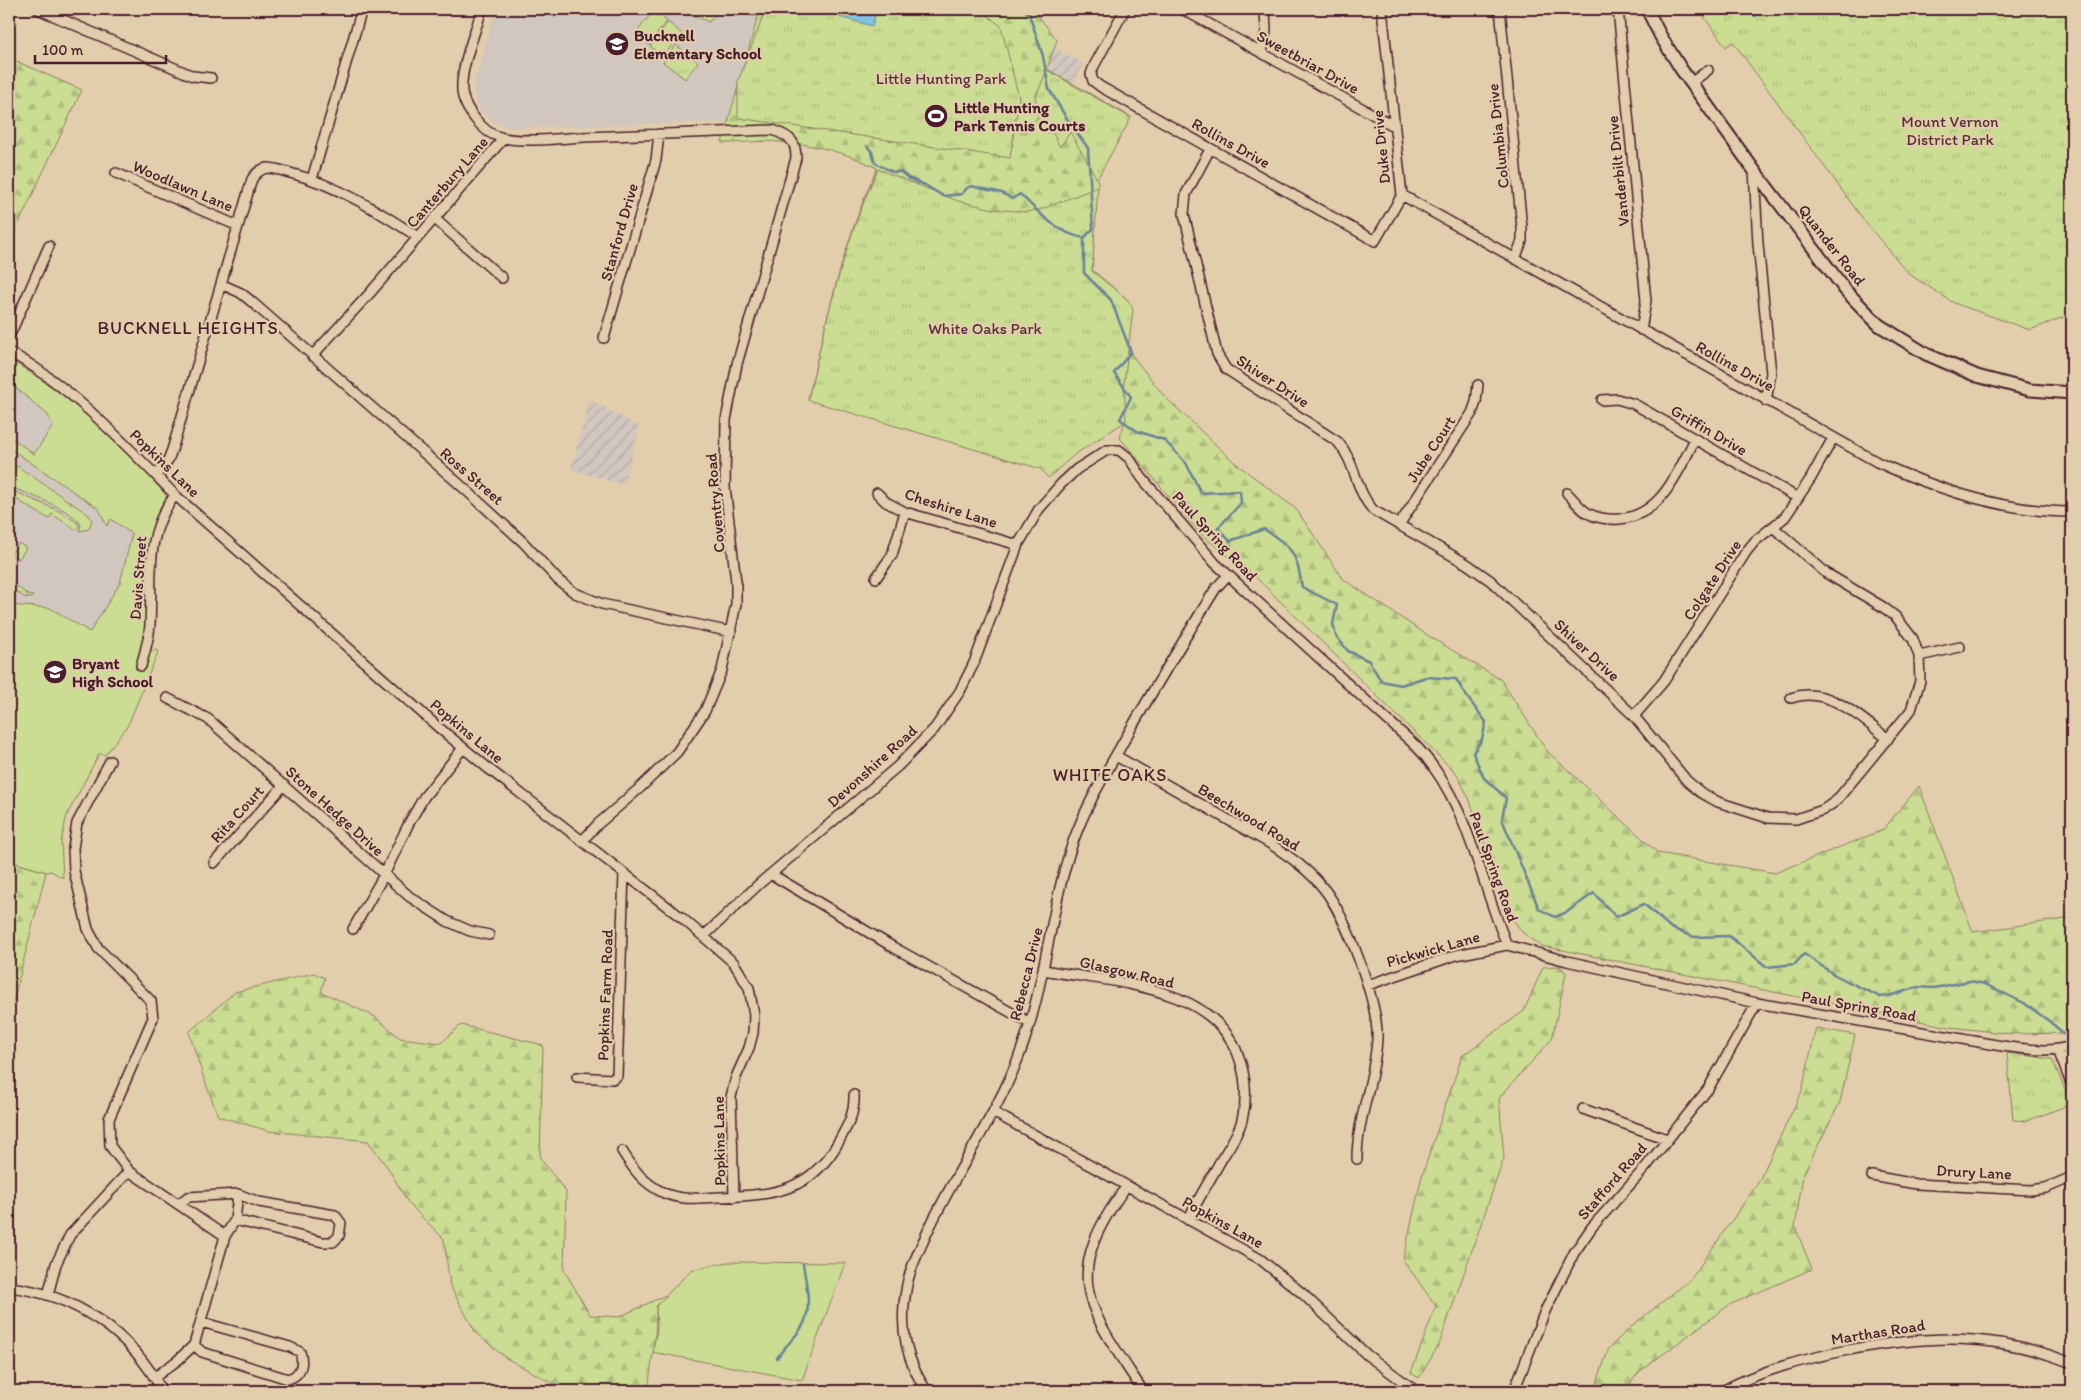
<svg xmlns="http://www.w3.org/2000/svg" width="2081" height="1400" font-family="Itim,sans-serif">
<defs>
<pattern id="industrial-furrows" width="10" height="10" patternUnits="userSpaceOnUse" patternTransform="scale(1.25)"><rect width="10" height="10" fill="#d2c7be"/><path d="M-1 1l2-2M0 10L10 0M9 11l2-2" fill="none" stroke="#b6aaa3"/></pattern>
<pattern id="forest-firs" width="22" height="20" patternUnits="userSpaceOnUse" patternTransform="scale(1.25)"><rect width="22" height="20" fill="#cadd92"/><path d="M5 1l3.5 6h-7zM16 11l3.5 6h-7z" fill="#afbd7e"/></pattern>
<pattern id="park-tufts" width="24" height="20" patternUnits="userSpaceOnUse" patternTransform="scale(1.25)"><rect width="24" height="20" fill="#cadd92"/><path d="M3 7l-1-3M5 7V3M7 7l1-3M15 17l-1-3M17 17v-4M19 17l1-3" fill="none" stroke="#afbd7e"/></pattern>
<pattern id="water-ripples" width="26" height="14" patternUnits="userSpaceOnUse" patternTransform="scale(1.25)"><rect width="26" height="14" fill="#80c4e1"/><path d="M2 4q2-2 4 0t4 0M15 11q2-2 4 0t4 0" fill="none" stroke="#70a8c1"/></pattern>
</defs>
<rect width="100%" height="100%" fill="#e2cdac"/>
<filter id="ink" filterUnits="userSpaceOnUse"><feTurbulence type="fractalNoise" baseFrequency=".02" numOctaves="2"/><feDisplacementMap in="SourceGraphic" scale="10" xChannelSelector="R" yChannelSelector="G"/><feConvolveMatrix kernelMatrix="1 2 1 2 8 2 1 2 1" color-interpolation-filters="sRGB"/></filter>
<g filter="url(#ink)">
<path fill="#d2c7be" d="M 495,9 L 760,9 L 728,122 L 509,128 L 495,123 L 481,112 L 477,106 L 473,89 Z
M 9,366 L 153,482 L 46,872 L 9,861 Z"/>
<path fill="url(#industrial-furrows)" d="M 1054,48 L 1084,64 L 1073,84 L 1046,69 Z
M 590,400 L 640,427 L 623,485 L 571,469 Z"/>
<path fill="#cadd92" stroke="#8a7e5e" d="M 679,9 L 720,9 L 709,22 Z
M 653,11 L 667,21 L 649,45 L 635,35 Z
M 668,22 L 681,33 L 663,57 L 650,46 Z
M 9,360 C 65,390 128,447 167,497 L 153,529 L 148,546 L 147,613 L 142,666 L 146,665 L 150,653 L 156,650 L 158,652 L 128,725 L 105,755 L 99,754 L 67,815 L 61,842 L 63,878 L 51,871 L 46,872 L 9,861 L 9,605 L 50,608 L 90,632 L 120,583 L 132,534 L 111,519 L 107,526 L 99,509 L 9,448 L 9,436 L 34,454 L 53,426 L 48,415 L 9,382 Z
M 17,466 L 89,515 L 92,520 L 89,529 L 79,531 L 81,525 C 73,509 26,494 9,486 L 9,468 L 15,468 Z
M 9,489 L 57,510 L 78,523 L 79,527 L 76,530 L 52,514 L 49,519 L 9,495 Z
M 19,543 L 26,548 L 19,559 L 11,554 Z
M 9,580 L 28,595 L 33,596 L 32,598 L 24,597 L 9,587 Z
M 728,1262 L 845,1263 L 802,1380 L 652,1352 L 657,1330 L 656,1306 L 691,1270 Z"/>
<path fill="url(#forest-firs)" stroke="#8a7e5e" d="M 760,9 L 1033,9 L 1057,40 L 1047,69 L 1131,117 L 1096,178 L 1098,181 L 1092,270 L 1126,298 L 1132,308 L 1127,349 L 1165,397 L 1234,462 L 1296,509 L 1343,579 L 1424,633 L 1501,680 L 1547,751 L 1658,853 L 1775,873 L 1883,830 L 1919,786 L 1973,932 L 2072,918 L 2072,1033 L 2012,1034 L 1950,1027 L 1542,946 L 1523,933 L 1511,917 L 1469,798 L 1456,773 L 1240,562 L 1223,553 L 1198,531 L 1120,438 L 1125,421 L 1041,468 L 808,399 C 826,320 844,241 877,168 C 848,153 814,144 781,142 C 762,140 741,143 722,143 Z
M 9,58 L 82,90 L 9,244 Z
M 9,861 L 46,872 L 9,1018 Z
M 1560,966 L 1566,973 L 1552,1039 L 1499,1098 L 1504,1158 L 1439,1345 L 1419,1378 L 1411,1373 L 1436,1306 L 1403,1260 L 1422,1176 L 1462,1056 L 1524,1011 L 1543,967 Z
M 314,973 L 325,978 L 321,992 L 374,1016 L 400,1038 L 441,1043 L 461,1025 L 543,1045 L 540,1158 L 566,1192 L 564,1270 L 590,1315 L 619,1317 L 668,1294 L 656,1306 C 657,1335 651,1363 648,1391 L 575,1391 L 550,1382 L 506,1358 L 476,1333 L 450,1286 L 444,1239 L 409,1204 L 388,1168 L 368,1141 L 269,1131 L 218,1116 L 202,1073 L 189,1032 L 235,992 Z
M 1816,1028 L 1855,1035 L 1840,1102 L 1803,1175 L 1795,1227 L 1812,1269 L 1729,1305 L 1639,1372 L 1624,1391 L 1594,1391 L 1609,1348 L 1633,1325 L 1691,1279 L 1758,1183 L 1802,1091 Z"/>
<path fill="url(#park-tufts)" stroke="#8a7e5e" d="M 766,9 L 979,9 L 1001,26 L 1019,98 L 1010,158 L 738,118 L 738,81 Z
M 1712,9 L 2072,9 L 2072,314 L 2030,330 L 1954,303 L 1909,274 L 1866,223 L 1733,42 L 1726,47 L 1704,17 L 1713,11 Z
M 676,45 L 698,62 L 685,79 L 663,62 Z
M 1047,70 L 1131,118 L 1097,179 L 1070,132 L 1060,147 L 1035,99 Z
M 878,169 L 958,201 L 993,209 L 1027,212 L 1042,209 L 1098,187 L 1092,271 L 1127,299 L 1133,309 L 1124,384 L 1126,421 L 1074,455 L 1048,478 L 1041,469 L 808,400 C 826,321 844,242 878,169 Z
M 2007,1053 L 2052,1059 L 2071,1104 L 2027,1121 L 2013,1120 Z"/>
<path fill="url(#water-ripples)" stroke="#6a8298" d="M 841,9 L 877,9 L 872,26 L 839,17 Z"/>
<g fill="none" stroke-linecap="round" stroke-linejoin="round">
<path stroke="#6a8298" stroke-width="2.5" d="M 1024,9 L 1029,14 L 1043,56 L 1049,89 L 1067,119 L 1088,148 L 1093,229 L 1084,238 L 1084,273 L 1111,300 L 1131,352 L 1114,373 L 1131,397 L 1120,419 L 1137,431 L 1164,440 L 1186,463 L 1201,493 L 1240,491 L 1241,503 L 1218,528 L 1230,541 L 1264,529 C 1292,547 1297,553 1302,587 L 1337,605 L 1333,624 L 1336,636 L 1348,651 L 1369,661 L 1381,681 L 1401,685 L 1426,677 L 1456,679 L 1467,697 L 1486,722 L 1482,739 L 1473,753 L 1484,778 L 1506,798 L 1502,819 L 1539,909 L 1555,917 L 1567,912 L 1594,893 L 1616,917 L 1644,904 L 1671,928 L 1694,937 L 1729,936 L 1767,967 L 1795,964 L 1804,954 L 1835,975 L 1880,997 L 1889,996 L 1918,987 L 1934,988 L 1970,981 L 1985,984 L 2024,1003 L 2049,1021 L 2069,1038
M 1755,16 L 1760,9
M 867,146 L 872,152 L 875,163 L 893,172 L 901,172 L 908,178 L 925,185 L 943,196 L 962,194 L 967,188 L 971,186 L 1002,193 L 1012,199 L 1020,194 C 1038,212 1058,234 1084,238
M 777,1358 C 784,1347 795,1338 802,1327 C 813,1309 806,1284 803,1264"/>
<g stroke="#4a1f2b" stroke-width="12">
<path id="street" d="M 38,9 L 193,76 L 211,78
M 482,9 C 476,31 457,74 463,97 C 467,111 483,132 497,136 C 518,144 561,138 584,137 C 647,135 710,132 773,130 C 790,137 796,140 796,158 L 737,364 L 726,420 L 725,487 L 736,582 L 736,604 L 722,670 L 705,711 L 677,752 L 641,787 L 598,824 L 582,841
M 1125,9 L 1094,66 L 1091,74 L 1093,81 L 1101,87 L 1375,241 L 1402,195 L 1382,9
M 1182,9 L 1394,126
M 1500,9 L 1522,228 L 1522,241 L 1515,259
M 1618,9 L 1646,301 L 1641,330
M 1262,53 L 1266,31 L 1265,9
M 1691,83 L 1708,70
M 1210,149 L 1186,194 L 1184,214 L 1217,354 L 1226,369 L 1338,442 C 1356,463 1355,490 1373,510 L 1467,564 L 1491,581 L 1634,716 L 1687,781 L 1700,792 L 1718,802 L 1768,818 L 1796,819 L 1823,810 L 1836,801 L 1911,710 L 1920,681 L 1919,656 L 1913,639 L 1896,617 L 1883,607 L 1826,573 L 1773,527
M 1754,170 L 1758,244 L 1771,373 L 1766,401
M 116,173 L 238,226
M 312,179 L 362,9
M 1402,195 L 1877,462 C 1938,490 2004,512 2072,512
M 435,219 L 502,278
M 221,284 L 241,293 L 252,302 L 466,490 L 523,542 L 558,580 L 575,593 L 602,604 L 731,632
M 9,337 L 49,246
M 604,338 L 656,160 L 659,134
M 9,352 C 69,384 127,446 175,495 L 438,727 L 489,769 L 682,918 L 734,963 L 749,988 L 754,1015 L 753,1033 L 749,1048 L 736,1077 L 731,1097 L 734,1197
M 312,356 L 370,293 L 504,138
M 1602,400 L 1617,399 L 1634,404 L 1798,498
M 157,474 L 168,460 L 172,450 L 252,179 C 256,173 260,169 267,168 C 275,168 283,171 290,173 C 337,185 378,211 418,237
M 877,493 L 886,502 L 905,512 L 1018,545
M 1567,493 C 1573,499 1579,507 1586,512 C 1595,518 1609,520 1619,519 C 1661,516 1678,472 1695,439
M 1399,525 L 1472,413 L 1476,402 L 1478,385
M 876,578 L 892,555 L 905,512
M 1919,656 L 1960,647
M 141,666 C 145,652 149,639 150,625 C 153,576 143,537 175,495
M 167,698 L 208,719 L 410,897 L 447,921 L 470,931 L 489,935
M 1791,698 C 1828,685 1861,718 1888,739
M 1634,716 L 1664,681 L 1746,552 L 1755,541 L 1785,517 L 1811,478 L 1833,438
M 1116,756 L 1269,843 C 1289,856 1309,870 1324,889 C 1346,916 1379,1004 1377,1039 C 1375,1080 1357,1118 1357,1159
M 110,761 L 77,823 L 73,848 L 74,871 L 88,929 L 98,948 L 151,1001 L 153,1018 L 109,1119 L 110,1146 L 129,1171 L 225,1236 L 194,1345 L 178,1360 L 155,1377
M 214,863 L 284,785
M 771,874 L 893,947 L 1030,1023
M 353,929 L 384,875 L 409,823 L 424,797 L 463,748
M 704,936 L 759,884 L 898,766 L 935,728 L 960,691 L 974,663 L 1018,545 L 1039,509 L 1061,484 L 1077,469 L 1107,450 L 1119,450 L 1129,458 L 1142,478 L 1215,563 L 1416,746 C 1468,800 1479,879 1507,945 L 1567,961 L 1757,1003 L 2002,1046 C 2026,1049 2049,1053 2072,1046
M 1044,970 C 1109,983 1216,983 1240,1060 C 1246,1079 1247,1101 1242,1120 C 1238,1135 1229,1147 1221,1160 C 1210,1180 1198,1199 1188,1220
M 1368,985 L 1456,955 L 1507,945
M 2058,1050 L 2072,1086
M 577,1077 L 612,1079 L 617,1076 L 624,873
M 1583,1109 L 1667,1139
M 993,1112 L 1260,1259 L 1303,1294 L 1367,1355 L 1416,1391
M 622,1151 C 634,1170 643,1183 664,1193 C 682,1201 701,1198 720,1197 C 774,1195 811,1192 839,1141 C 848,1125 855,1113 854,1095
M 1872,1176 L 1916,1184 L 2031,1190 L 2046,1188 L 2072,1177
M 1126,1187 C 1059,1278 1088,1307 1143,1391
M 178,1204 L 188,1197 L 238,1194 L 259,1202 L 335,1215 L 341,1223 L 339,1236 L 333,1242 L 323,1242 L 235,1220
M 225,1236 L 235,1220 L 238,1194
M 9,1287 C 74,1294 132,1333 162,1391
M 48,1295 L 56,1264 L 70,1235 L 129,1171
M 194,1345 L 202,1352 L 288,1379 C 301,1375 304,1364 300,1352 L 290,1347 L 201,1322
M 927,1391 C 906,1362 899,1326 906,1290 C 909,1270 919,1251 927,1233 C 956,1170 999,1113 1022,1048 C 1046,981 1050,909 1073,842 C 1086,805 1106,773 1125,739 C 1154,688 1185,638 1216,588 L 1228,575
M 1514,1391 L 1545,1311 L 1574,1253 L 1592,1227 L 1645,1168 L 1708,1089 L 1757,1003
M 1722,1391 C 1761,1370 1805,1359 1848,1350 C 1930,1335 1993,1332 2072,1363"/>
</g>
<g stroke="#4a1f2b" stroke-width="15">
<path id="secondary" d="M 1647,9 L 1660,35 L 1681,69 L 1754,170 L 1846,291 L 1879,325 L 1926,354 L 1977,376 L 2030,390 L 2072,393"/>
</g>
<use href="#street" stroke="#e2cdac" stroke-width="9"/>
<use href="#secondary" stroke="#e2cdac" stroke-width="11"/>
</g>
</g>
<defs>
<g id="school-disc" transform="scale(1.25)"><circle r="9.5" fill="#4a1f2b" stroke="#e2cdac"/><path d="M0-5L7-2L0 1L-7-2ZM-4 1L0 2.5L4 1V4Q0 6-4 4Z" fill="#fff"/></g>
<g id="stadium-disc" transform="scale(1.25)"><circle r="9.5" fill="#4a1f2b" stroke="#e2cdac"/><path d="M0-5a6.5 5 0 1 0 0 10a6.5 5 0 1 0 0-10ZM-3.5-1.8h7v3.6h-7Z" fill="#fff"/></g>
</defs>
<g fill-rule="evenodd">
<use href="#school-disc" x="617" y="44"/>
<use href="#stadium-disc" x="936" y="116"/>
<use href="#school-disc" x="55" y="672"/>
</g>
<g text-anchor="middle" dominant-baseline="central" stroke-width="4.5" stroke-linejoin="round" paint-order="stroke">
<g font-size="16" font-weight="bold" fill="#4a1f2b" stroke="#e2cdac" text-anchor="start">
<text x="634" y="35">Bucknell<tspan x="634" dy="18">Elementary School</tspan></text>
<text x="954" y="107">Little Hunting<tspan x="954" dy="18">Park Tennis Courts</tspan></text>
<text x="72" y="663">Bryant<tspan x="72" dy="18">High School</tspan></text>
</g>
<g font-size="16" fill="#4a1f2b" stroke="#e2cdac">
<text transform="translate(1308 62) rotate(29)">Sweetbriar Drive</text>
<text transform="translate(1498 136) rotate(-96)">Columbia Drive</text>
<text transform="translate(1231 143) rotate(29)">Rollins Drive</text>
<text transform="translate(1381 147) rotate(-96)">Duke Drive</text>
<text transform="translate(1618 171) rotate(-96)">Vanderbilt Drive</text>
<text transform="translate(447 182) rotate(-49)">Canterbury Lane</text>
<text transform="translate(183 186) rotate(23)">Woodlawn Lane</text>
<text transform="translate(619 232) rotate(-74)">Stanford Drive</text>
<text transform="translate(1832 245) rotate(52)">Quander Road</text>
<text transform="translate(1735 366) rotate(29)">Rollins Drive</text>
<text transform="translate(1273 381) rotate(33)">Shiver Drive</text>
<text transform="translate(1709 430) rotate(30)">Griffin Drive</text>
<text transform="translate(1431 449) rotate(-57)">Jube Court</text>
<text transform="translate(165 463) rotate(44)">Popkins Lane</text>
<text transform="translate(472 476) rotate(41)">Ross Street</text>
<text transform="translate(715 503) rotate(-95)">Coventry Road</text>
<text transform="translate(951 508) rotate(18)">Cheshire Lane</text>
<text transform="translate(1215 536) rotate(47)">Paul Spring Road</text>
<text transform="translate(138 578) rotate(-86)">Davis Street</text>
<text transform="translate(1712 580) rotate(-57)">Colgate Drive</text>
<text transform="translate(1587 650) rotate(43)">Shiver Drive</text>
<text transform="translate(467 731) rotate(40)">Popkins Lane</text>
<text transform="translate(872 766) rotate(-42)">Devonshire Road</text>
<text transform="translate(335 811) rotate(42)">Stone Hedge Drive</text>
<text transform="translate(237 814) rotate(-48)">Rita Court</text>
<text transform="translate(1249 817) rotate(31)">Beechwood Road</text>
<text transform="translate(1494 867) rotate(70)">Paul Spring Road</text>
<text transform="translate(1433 949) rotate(-16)">Pickwick Lane</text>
<text transform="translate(1127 972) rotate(13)">Glasgow Road</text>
<text transform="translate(1026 974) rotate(-76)">Rebecca Drive</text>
<text transform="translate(605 995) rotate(-88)">Popkins Farm Road</text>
<text transform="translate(1859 1006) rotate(10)">Paul Spring Road</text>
<text transform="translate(719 1141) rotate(-91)">Popkins Lane</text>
<text transform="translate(1974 1172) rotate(3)">Drury Lane</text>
<text transform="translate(1612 1181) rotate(-49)">Stafford Road</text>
<text transform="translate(1223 1222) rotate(29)">Popkins Lane</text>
<text transform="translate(1878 1332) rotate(-9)">Marthas Road</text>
</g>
<g font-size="16" fill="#573235" stroke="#e2cdac">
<text x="941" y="78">Little Hunting Park</text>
<text x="1950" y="121">Mount Vernon<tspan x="1950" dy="18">District Park</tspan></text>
<text x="985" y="328">White Oaks Park</text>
</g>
<g font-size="18" letter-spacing="1" fill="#4a1f2b" stroke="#e2cdac">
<text x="188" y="328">BUCKNELL HEIGHTS</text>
<text x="1110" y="775">WHITE OAKS</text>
</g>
</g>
<rect width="2081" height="1400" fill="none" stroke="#e2cdac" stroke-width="30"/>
<rect x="15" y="15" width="2051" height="1370" fill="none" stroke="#4a1f2b" stroke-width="2" filter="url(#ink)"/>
<path d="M35 55v8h131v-8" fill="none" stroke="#4a1f2b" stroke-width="2.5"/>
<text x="42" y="55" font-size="15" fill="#4a1f2b" stroke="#e2cdac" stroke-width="4" paint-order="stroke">100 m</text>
</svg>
